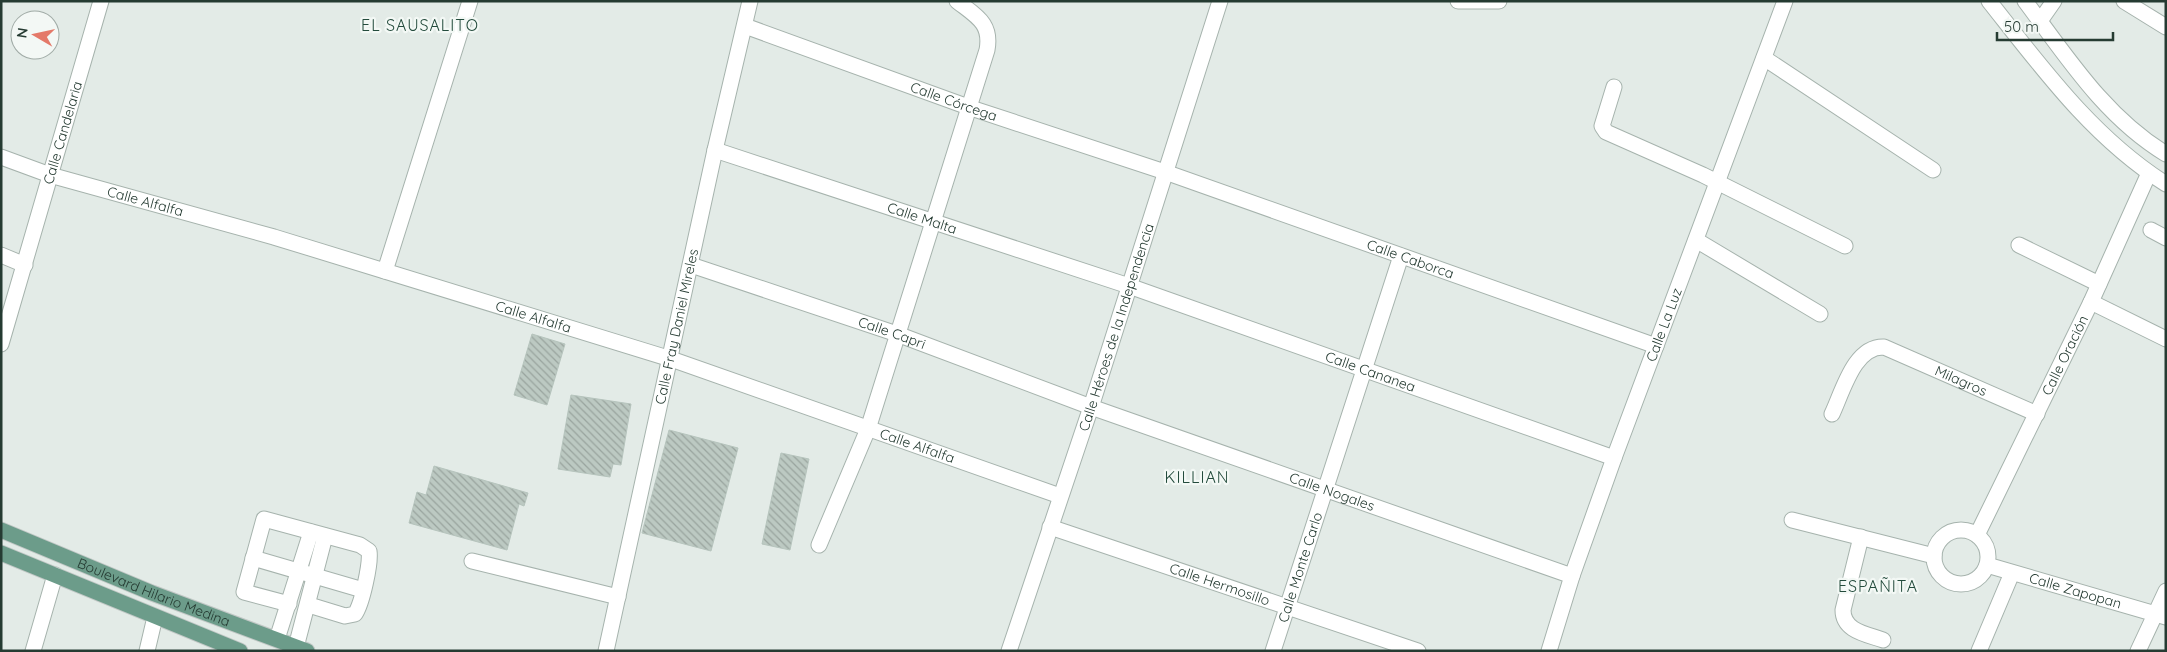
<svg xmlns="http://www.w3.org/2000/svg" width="2167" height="652" font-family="Quicksand,sans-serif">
<defs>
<pattern id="building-back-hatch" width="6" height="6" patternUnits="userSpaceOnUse" patternTransform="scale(1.25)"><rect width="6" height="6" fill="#bcc9c2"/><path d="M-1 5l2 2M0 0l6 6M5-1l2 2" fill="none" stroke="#99a49e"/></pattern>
</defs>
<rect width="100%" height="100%" fill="#e3ebe7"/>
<path fill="url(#building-back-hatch)" stroke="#b6c4bd" d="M 532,334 L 565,344 L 547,405 L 514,395 Z
M 571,395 L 631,404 L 621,465 L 613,464 L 610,477 L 558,469 Z
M 669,430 L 738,448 L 711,551 L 642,533 Z
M 781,453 L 809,459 L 790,550 L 762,544 Z
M 434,466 L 528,493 L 524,506 L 519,504 L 507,550 L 409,523 L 417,492 L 426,495 Z"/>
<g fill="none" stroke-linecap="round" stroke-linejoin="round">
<g stroke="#a6b3ad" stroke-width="17">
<g id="minor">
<path d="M 1458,1 L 1499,1"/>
<path d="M 1989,1 C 2042,68 2093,138 2166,184"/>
<path d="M 2025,1 C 2067,57 2105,117 2166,154"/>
<path d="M 2124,1 L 2166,27"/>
<path d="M 2040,21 L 2054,1"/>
<path id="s1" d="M 745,26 L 971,108 L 1165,172 L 1656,346"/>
<path d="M 1764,58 L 1933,170"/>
<path d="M 1614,87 L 1602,126 L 1606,132 L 1703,175 L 1845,246"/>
<path id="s2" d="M 715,150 L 1129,286 L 1614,458"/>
<path id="s3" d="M 1,157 L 50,175 L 274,237 L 671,359 L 1060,496"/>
<path d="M 2151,230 L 2166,238"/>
<path d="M 1696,240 L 1820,314"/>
<path d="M 2019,245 L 2099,284"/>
<path d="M 1,255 L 25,265"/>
<path id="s4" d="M 691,265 L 897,334 L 1091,407 L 1572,576"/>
<path d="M 385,271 L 470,1"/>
<path d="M 2091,302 L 2166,339"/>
<path id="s5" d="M 1,344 L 101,1"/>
<path id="s6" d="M 1832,414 C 1843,391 1854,346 1884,347 L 2037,414"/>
<path d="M 1792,520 L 1934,556"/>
<path id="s7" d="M 1050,527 L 1418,651"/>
<circle cx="1961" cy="557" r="27"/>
<path id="s8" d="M 1977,535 L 2091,302 L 2149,173"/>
<path d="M 1861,537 L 1843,610 C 1843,631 1866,634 1883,640"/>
<path d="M 819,545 L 868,429 L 987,50 C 992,23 976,16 957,1"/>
<path d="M 253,558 L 363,590"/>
<path d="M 472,561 L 618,597"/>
<path id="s9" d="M 1987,565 L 2166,617"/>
<path d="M 289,604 L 244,592 L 264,519 L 360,545 L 369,551 C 371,563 362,604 355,614 L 345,616 L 309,605"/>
<path d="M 277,639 L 311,532"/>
<path d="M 296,647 L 325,536"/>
<path d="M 33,651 L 55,575"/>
<path d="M 147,651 L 155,617"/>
<path id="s10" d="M 606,651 L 715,150 L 750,1"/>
<path id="s11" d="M 1009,651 L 1091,407 L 1220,1"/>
<path id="s12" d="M 1273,651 L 1401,256"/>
<path id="s13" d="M 1549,651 L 1572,576 L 1614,458 L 1785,1"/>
<path d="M 1979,651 L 2012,573"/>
<path d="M 2138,651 L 2166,591"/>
</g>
</g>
<g stroke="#c2c8c6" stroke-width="17">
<g id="major">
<path id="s14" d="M 1,530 L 152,593 L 307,651"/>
<path d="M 1,553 L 240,651"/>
</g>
</g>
<use href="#minor" stroke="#fff" stroke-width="15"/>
<use href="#major" stroke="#6c9c8a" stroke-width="15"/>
</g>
<g text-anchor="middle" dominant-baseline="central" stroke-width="4.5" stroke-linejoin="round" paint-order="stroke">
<g font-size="14" fill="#253b32" stroke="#f3f8f5">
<text stroke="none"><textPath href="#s1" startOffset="222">Calle Córcega</textPath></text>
<text stroke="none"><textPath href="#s5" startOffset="220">Calle Candelaria</textPath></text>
<text stroke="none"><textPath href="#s3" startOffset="151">Calle Alfalfa</textPath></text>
<text stroke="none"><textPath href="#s2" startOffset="218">Calle Malta</textPath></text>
<text stroke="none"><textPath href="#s1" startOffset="705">Calle Caborca</textPath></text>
<text stroke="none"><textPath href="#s3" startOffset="556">Calle Alfalfa</textPath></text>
<text stroke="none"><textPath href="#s13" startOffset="346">Calle La Luz</textPath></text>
<text stroke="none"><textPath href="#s10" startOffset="332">Calle Fray Daniel Mireles</textPath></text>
<text stroke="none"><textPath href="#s11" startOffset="341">Calle Héroes de la Independencia</textPath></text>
<text stroke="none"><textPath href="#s4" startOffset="212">Calle Capri</textPath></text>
<text stroke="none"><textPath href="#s8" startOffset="200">Calle Oración</textPath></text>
<text stroke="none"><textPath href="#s2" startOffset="692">Calle Cananea</textPath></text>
<text stroke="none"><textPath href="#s6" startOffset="174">Milagros</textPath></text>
<text stroke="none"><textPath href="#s3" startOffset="961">Calle Alfalfa</textPath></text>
<text stroke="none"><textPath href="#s4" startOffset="680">Calle Nogales</textPath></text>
<text stroke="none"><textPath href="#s12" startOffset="88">Calle Monte Carlo</textPath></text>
<text stroke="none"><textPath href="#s7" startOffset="179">Calle Hermosillo</textPath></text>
<text stroke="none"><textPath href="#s9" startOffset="92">Calle Zapopan</textPath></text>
<text stroke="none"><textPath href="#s14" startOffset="165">Boulevard Hilario Medina</textPath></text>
</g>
<g font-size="16" letter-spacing="1" fill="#234b3c" stroke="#f3f8f5">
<text x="420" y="25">EL SAUSALITO</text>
<text x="1197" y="477">KILLIAN</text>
<text x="1878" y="586">ESPAÑITA</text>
</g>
</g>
<rect width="2167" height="652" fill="none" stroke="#253b32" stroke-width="5"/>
<g transform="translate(35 35) rotate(279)"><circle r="24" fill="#f3f8f5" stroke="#a1aca7"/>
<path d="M0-4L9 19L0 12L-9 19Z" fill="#e47969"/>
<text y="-8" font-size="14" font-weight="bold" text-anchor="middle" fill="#253b32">N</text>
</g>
<path d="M1997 32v8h116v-8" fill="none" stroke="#253b32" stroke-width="2.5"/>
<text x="2004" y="32" font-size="15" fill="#253b32" stroke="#f3f8f5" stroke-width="4" paint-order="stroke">50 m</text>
</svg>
